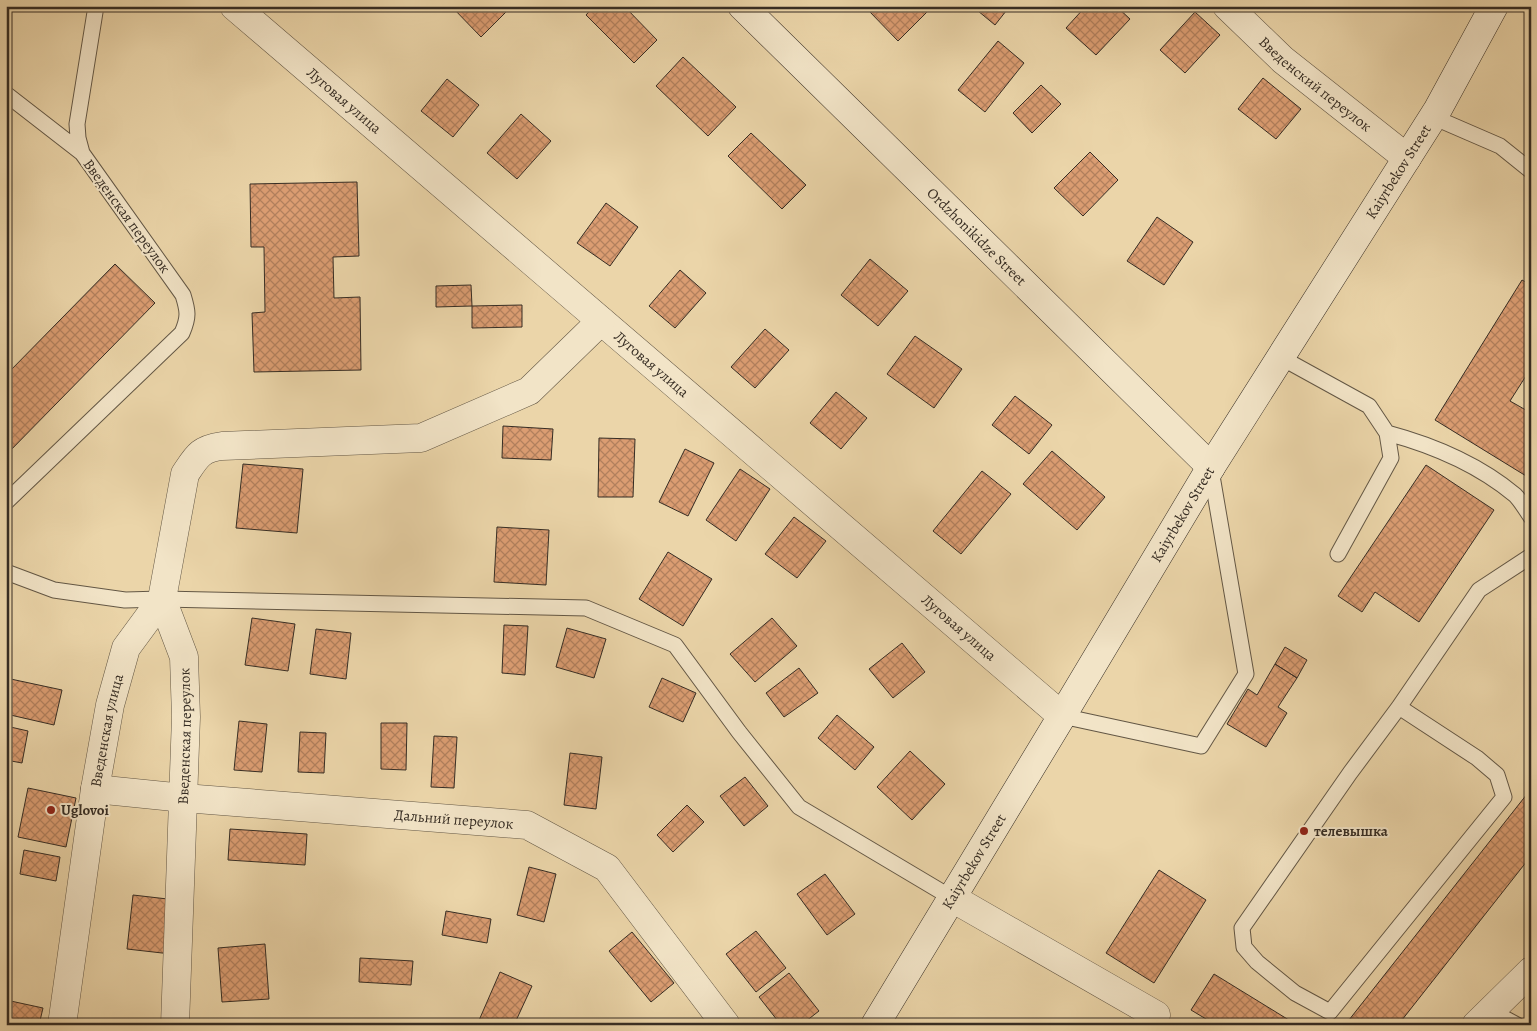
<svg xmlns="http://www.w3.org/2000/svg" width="1537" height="1031" font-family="Alegreya,serif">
<defs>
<pattern id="building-cross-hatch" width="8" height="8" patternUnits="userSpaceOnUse" patternTransform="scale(1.25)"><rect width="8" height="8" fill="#db9d72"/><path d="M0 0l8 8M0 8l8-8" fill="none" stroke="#b2805d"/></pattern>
</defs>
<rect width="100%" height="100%" fill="#ebd5a9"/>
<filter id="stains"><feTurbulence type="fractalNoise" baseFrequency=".004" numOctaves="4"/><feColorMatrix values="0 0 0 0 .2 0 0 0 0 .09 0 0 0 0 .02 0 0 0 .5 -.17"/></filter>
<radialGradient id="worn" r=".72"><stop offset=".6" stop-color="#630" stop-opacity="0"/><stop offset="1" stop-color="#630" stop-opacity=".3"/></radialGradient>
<path fill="url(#building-cross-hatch)" stroke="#362d24" d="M 451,6 L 512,6 L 481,37 Z
M 594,6 L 624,6 L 657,40 L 634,63 L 586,15 Z
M 875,6 L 927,6 L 930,9 L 898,41 L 869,11 Z
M 972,6 L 1010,6 L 995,25 Z
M 1086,6 L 1116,6 L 1130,19 L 1096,55 L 1066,28 Z
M 1195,12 L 1220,35 L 1185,73 L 1160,50 Z
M 998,41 L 1024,63 L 985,112 L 958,90 Z
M 683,57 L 736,107 L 708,136 L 656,86 Z
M 1263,78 L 1301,109 L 1276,139 L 1238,109 Z
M 447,79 L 479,105 L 453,137 L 421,111 Z
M 1041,85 L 1061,104 L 1032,133 L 1013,113 Z
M 521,114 L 551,141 L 517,179 L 487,153 Z
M 751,133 L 806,185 L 782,209 L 728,156 Z
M 1090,152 L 1118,180 L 1083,216 L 1054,188 Z
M 357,182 L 359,256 L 333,257 L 334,298 L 360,297 L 361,370 L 254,372 L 252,313 L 265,312 L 264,247 L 251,247 L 250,184 Z
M 606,203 L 638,227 L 610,266 L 577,243 Z
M 1157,217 L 1193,242 L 1164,285 L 1127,261 Z
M 870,259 L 908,291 L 878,326 L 841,295 Z
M 115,264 L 155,303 L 6,455 L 6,375 Z
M 680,270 L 706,293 L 675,328 L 649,306 Z
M 1522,280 L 1531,285 L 1531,368 L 1510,401 L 1531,413 L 1531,479 L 1435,420 Z
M 471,285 L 472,306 L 436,307 L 436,286 Z
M 522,305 L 522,327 L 472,328 L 472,306 Z
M 765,329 L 789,350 L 755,388 L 731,367 Z
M 915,336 L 962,369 L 934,408 L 887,374 Z
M 836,392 L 867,418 L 841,449 L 810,423 Z
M 1015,396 L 1052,425 L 1029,454 L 992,425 Z
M 503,426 L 553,429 L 551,460 L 502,458 Z
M 599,438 L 635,439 L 633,497 L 598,497 Z
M 685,449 L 714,463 L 688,516 L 659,502 Z
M 1052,451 L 1105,497 L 1077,530 L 1023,484 Z
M 243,464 L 303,469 L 297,533 L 236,528 Z
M 1426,465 L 1494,510 L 1419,622 L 1375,592 L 1362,612 L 1338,596 Z
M 740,469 L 770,489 L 736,541 L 706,520 Z
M 982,471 L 1011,494 L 961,554 L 933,531 Z
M 794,517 L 826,541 L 797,578 L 765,554 Z
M 497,527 L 549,530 L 546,585 L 494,582 Z
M 668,552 L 712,579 L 683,626 L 639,599 Z
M 252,618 L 295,624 L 288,671 L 245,665 Z
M 772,618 L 797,646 L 755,682 L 730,654 Z
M 504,625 L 528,626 L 525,675 L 502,673 Z
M 567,628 L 606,639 L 594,678 L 556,667 Z
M 316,629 L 351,633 L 346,679 L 310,674 Z
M 902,643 L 925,672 L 893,698 L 869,669 Z
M 1285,647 L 1307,660 L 1297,678 L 1275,664 Z
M 1275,664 L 1297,678 L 1278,707 L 1287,713 L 1266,747 L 1227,724 L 1248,689 L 1257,695 Z
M 799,668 L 818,693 L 784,717 L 766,693 Z
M 6,678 L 62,690 L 54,725 L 6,714 Z
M 662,678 L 696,693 L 683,722 L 649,707 Z
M 837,715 L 874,747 L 855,770 L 818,738 Z
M 239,721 L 267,724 L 262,772 L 234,770 Z
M 381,723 L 407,723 L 406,770 L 381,769 Z
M 6,726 L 28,731 L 22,763 L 6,760 Z
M 300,732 L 326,733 L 324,773 L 298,772 Z
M 434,736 L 457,737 L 454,788 L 431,787 Z
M 910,751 L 945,784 L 912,820 L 877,787 Z
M 570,753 L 602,757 L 596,809 L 564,805 Z
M 745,777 L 768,806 L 744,826 L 720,796 Z
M 28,788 L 76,798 L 66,847 L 18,837 Z
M 1531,789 L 1531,856 L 1398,1025 L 1345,1025 Z
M 687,805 L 704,822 L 673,852 L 657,835 Z
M 230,829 L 307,834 L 305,865 L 228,860 Z
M 24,850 L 60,857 L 56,881 L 20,874 Z
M 529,867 L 556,874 L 544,922 L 517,915 Z
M 1159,870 L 1206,900 L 1154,983 L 1106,953 Z
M 825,874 L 855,914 L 827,935 L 797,894 Z
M 133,895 L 176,900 L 171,954 L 127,949 Z
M 446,911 L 491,919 L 487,943 L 442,935 Z
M 756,931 L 786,968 L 756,992 L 726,954 Z
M 632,932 L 674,983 L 651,1002 L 609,951 Z
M 265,944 L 269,999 L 222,1002 L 218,948 Z
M 360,958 L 413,961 L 411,985 L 359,982 Z
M 500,972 L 532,986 L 514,1025 L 477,1025 Z
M 789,973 L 819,1011 L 801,1025 L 781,1025 L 759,997 Z
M 1214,974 L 1297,1025 L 1216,1025 L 1191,1010 Z
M 6,1000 L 43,1008 L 39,1025 L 6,1025 Z"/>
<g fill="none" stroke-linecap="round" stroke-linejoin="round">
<g stroke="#635745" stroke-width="17">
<path id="lane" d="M 6,94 L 82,153
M 1433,117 L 1500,146 L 1531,171
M 1280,357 L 1369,406 L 1387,433 L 1391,458 L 1338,554
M 1387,433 C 1432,445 1479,465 1515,495 C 1521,501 1526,510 1531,517
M 6,502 L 182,333 C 189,317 188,311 183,295 L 82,153 L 78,138 L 77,124 L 96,6
M 6,572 L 54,590 L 125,600 L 162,599 L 586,608 L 675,645 L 739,732 L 799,807 L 952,898
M 1399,707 L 1477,758 L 1497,775 L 1504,797 L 1330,1012 L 1295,993 L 1257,962 L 1244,947 L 1242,928 L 1350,773 L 1399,707 L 1479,590 L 1531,556
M 1062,716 L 1201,746 L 1246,674 L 1211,470
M 1491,1011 L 1517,1025"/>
</g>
<g stroke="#635745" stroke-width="29">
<g id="street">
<path id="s1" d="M 234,6 L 1062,716"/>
<path id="s2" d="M 1227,6 L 1283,60 L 1407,158"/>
<path id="s3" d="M 95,789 L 184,798 L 527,825 L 607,868 L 726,1025"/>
<path d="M 952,898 L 1156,1015 L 1150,1025"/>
<path id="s4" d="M 62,1025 L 95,789 L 110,705 L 126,648 L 162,599"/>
<path id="s5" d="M 175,1025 L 186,717 L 184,657 L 162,599 L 185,474 C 197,456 200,449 222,446 L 421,438 L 529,391 L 601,321"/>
<path d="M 1476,1025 L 1531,971"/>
</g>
</g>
<g stroke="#362d24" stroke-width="29">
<g id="secondary">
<path id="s6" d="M 742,6 L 1211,467"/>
<path id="s7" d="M 875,1025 L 1062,716 L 1211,467 L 1438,109 L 1494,6"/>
</g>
</g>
<use href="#lane" stroke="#f2e4c7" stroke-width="15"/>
<use href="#street" stroke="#f2e4c7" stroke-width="28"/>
<use href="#secondary" stroke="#f2e4c7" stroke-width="28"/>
</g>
<g fill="#8f2418" stroke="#f2e4c7" stroke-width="2">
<circle cx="51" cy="810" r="5"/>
<circle cx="1304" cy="831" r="5"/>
</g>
<g text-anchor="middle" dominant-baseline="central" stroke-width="4" stroke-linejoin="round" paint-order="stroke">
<g font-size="15" fill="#362d24" stroke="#f2e4c7">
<text stroke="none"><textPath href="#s2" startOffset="118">Введенский переулок</textPath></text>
<text stroke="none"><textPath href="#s1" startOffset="145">Луговая улица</textPath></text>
<text stroke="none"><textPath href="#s7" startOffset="1001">Kaiyrbekov Street</textPath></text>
<text transform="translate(127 216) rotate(54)">Введенская переулок</text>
<text stroke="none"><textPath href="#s6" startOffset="329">Ordzhonikidze Street</textPath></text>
<text stroke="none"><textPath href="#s1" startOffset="550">Луговая улица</textPath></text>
<text stroke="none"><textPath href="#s7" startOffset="596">Kaiyrbekov Street</textPath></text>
<text stroke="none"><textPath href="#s1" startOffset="955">Луговая улица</textPath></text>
<text stroke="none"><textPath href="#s4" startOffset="298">Введенская улица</textPath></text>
<text stroke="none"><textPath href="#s5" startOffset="289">Введенская переулок</textPath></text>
<text stroke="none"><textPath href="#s3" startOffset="360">Дальний переулок</textPath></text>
<text stroke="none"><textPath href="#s7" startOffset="191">Kaiyrbekov Street</textPath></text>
</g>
<g font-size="15" font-weight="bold" fill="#362d24" stroke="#f2e4c7" text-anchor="start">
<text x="61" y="810">Uglovoi</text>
<text x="1314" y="831">телевышка</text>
</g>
</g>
<rect width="1537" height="1031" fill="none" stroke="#ebd5a9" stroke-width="25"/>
<rect x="8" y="8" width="1522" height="1016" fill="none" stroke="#362d24" stroke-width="2.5"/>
<rect x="12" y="12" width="1512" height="1006" fill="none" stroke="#362d24"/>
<rect width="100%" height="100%" filter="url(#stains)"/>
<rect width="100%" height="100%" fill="url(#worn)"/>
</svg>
